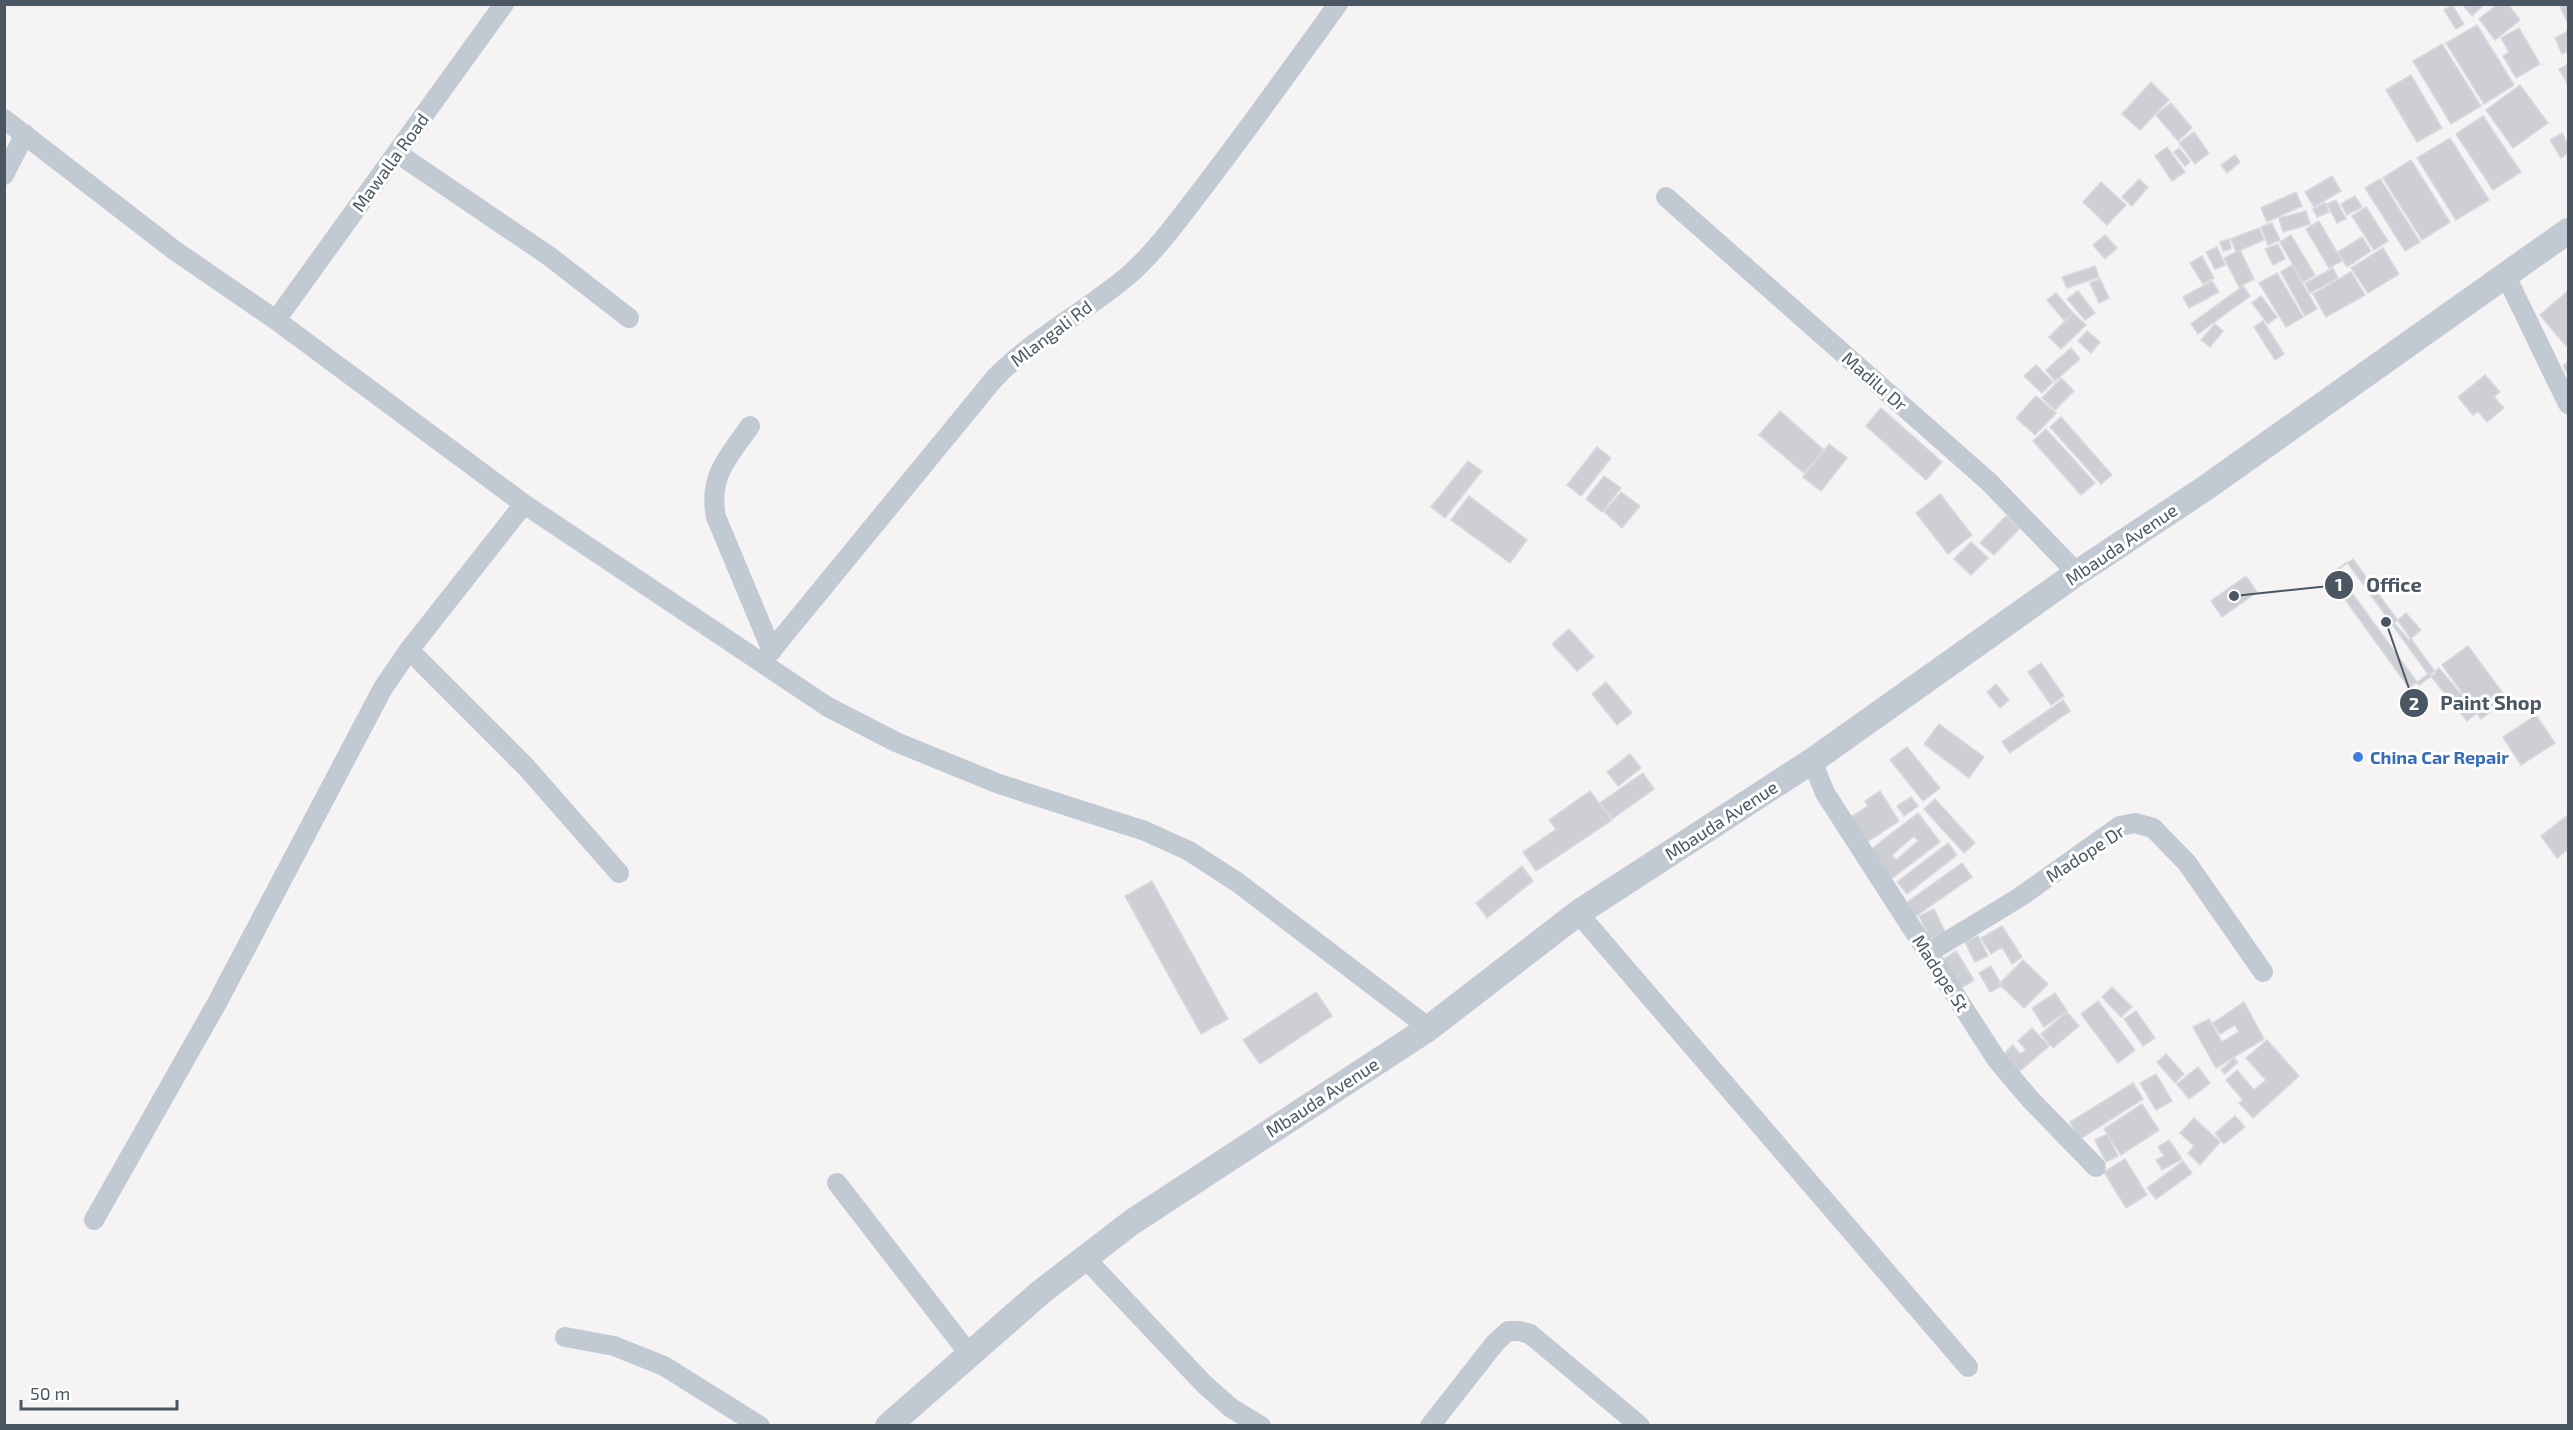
<svg xmlns="http://www.w3.org/2000/svg" width="2573" height="1430" font-family="'Exo 2',sans-serif">
<rect width="100%" height="100%" fill="#f5f3f3"/>
<path fill="#cdcfd5" stroke="#d7d9de" stroke-width="1.5" fill-rule="evenodd" d="M 2462,4 L 2485,4 L 2472,16 Z
M 2498,4 L 2508,4 L 2520,20 L 2495,40 L 2479,19 Z
M 2559,4 L 2568,4 L 2568,24 Z
M 2452,5 L 2464,24 L 2456,29 L 2444,10 Z
M 2477,25 L 2514,85 L 2484,104 L 2446,43 Z
M 2519,28 L 2540,64 L 2516,78 L 2503,56 L 2509,52 L 2501,38 Z
M 2568,31 L 2568,51 L 2562,54 L 2555,38 Z
M 2442,44 L 2481,106 L 2451,124 L 2413,61 Z
M 2568,64 L 2568,85 L 2559,69 Z
M 2411,75 L 2442,128 L 2417,142 L 2386,90 Z
M 2151,82 L 2169,100 L 2140,130 L 2122,114 Z
M 2520,85 L 2548,123 L 2513,148 L 2486,110 Z
M 2171,103 L 2192,128 L 2178,141 L 2156,115 Z
M 2483,116 L 2521,172 L 2493,190 L 2456,134 Z
M 2194,132 L 2209,153 L 2195,164 L 2179,143 Z
M 2562,133 L 2568,144 L 2568,153 L 2561,158 L 2550,140 Z
M 2450,138 L 2489,200 L 2456,220 L 2417,158 Z
M 2167,147 L 2185,172 L 2172,181 L 2155,156 Z
M 2179,148 L 2190,162 L 2185,166 L 2174,152 Z
M 2235,155 L 2240,162 L 2227,173 L 2221,165 Z
M 2411,160 L 2450,222 L 2422,240 L 2383,178 Z
M 2332,176 L 2341,191 L 2314,207 L 2305,192 Z
M 2139,179 L 2148,187 L 2132,206 L 2122,197 Z
M 2380,179 L 2420,242 L 2405,251 L 2365,188 Z
M 2101,182 L 2126,205 L 2107,225 L 2083,202 Z
M 2296,192 L 2302,206 L 2267,222 L 2261,208 Z
M 2355,196 L 2362,207 L 2347,215 L 2341,204 Z
M 2336,200 L 2346,219 L 2337,223 L 2327,204 Z
M 2325,203 L 2329,212 L 2317,217 L 2313,209 Z
M 2366,207 L 2388,241 L 2374,250 L 2352,216 Z
M 2306,211 L 2310,224 L 2283,232 L 2279,218 Z
M 2319,221 L 2342,261 L 2329,268 L 2306,229 Z
M 2272,223 L 2280,240 L 2268,245 L 2261,227 Z
M 2259,228 L 2264,240 L 2236,252 L 2231,239 Z
M 2105,235 L 2117,248 L 2105,259 L 2093,245 Z
M 2291,235 L 2315,275 L 2303,282 L 2280,242 Z
M 2362,237 L 2371,251 L 2347,267 L 2338,252 Z
M 2229,239 L 2231,249 L 2223,251 L 2220,242 Z
M 2278,244 L 2285,259 L 2273,265 L 2265,249 Z
M 2217,247 L 2225,265 L 2215,269 L 2206,252 Z
M 2383,248 L 2399,274 L 2368,293 L 2351,268 Z
M 2240,250 L 2254,279 L 2239,287 L 2224,258 Z
M 2202,256 L 2214,278 L 2203,284 L 2190,263 Z
M 2292,265 L 2317,309 L 2305,316 L 2281,272 Z
M 2095,266 L 2099,277 L 2067,288 L 2062,277 Z
M 2333,268 L 2338,278 L 2310,293 L 2305,283 Z
M 2351,272 L 2365,295 L 2326,317 L 2313,294 Z
M 2277,273 L 2303,317 L 2286,327 L 2259,283 Z
M 2100,279 L 2109,298 L 2099,303 L 2090,283 Z
M 2212,281 L 2219,292 L 2189,308 L 2183,297 Z
M 2243,286 L 2250,296 L 2198,334 L 2191,324 Z
M 2078,291 L 2095,313 L 2085,320 L 2067,299 Z
M 2568,291 L 2568,344 L 2566,346 L 2540,315 Z
M 2056,293 L 2073,313 L 2064,320 L 2047,300 Z
M 2261,296 L 2277,317 L 2268,324 L 2252,303 Z
M 2073,313 L 2086,325 L 2061,349 L 2049,337 Z
M 2263,321 L 2284,354 L 2275,360 L 2254,327 Z
M 2215,324 L 2223,331 L 2210,347 L 2201,340 Z
M 2087,331 L 2100,342 L 2091,353 L 2078,341 Z
M 2071,348 L 2080,359 L 2055,381 L 2046,370 Z
M 2568,362 L 2568,374 L 2563,366 Z
M 2036,365 L 2053,382 L 2042,393 L 2024,376 Z
M 2485,375 L 2500,392 L 2494,397 L 2504,408 L 2487,422 L 2478,411 L 2473,415 L 2458,397 Z
M 2061,378 L 2074,391 L 2055,410 L 2042,398 Z
M 2036,396 L 2056,413 L 2035,435 L 2016,418 Z
M 1881,408 L 1942,462 L 1926,480 L 1866,426 Z
M 1780,411 L 1824,450 L 1804,473 L 1759,435 Z
M 2061,417 L 2112,475 L 2101,484 L 2050,427 Z
M 2046,429 L 2095,483 L 2081,495 L 2033,441 Z
M 1829,444 L 1847,458 L 1821,491 L 1803,477 Z
M 1597,447 L 1611,458 L 1581,496 L 1567,485 Z
M 1468,461 L 1482,471 L 1445,518 L 1431,507 Z
M 1604,476 L 1621,488 L 1602,512 L 1586,499 Z
M 1621,492 L 1640,506 L 1622,528 L 1604,512 Z
M 1940,494 L 1972,535 L 1948,554 L 1916,513 Z
M 1469,496 L 1527,540 L 1510,563 L 1451,520 Z
M 2006,516 L 2020,528 L 1994,555 L 1980,543 Z
M 1971,542 L 1988,558 L 1971,575 L 1954,559 Z
M 2353,559 L 2436,673 L 2419,685 L 2336,571 Z
M 2347,562 L 2428,674 L 2409,688 L 2328,576 Z
M 2246,576 L 2257,592 L 2222,617 L 2211,601 Z
M 2406,613 L 2421,630 L 2409,640 L 2394,623 Z
M 1569,629 L 1594,657 L 1577,671 L 1552,644 Z
M 2468,646 L 2508,700 L 2481,719 L 2442,665 Z
M 2041,663 L 2064,696 L 2051,705 L 2028,672 Z
M 2439,668 L 2477,713 L 2467,721 L 2430,675 Z
M 1606,682 L 1632,713 L 1617,725 L 1592,694 Z
M 1996,684 L 2009,700 L 2000,708 L 1987,692 Z
M 2063,700 L 2070,711 L 2010,753 L 2002,742 Z
M 2536,715 L 2555,743 L 2521,765 L 2503,737 Z
M 1939,724 L 1984,757 L 1969,778 L 1924,744 Z
M 1907,747 L 1940,788 L 1923,801 L 1890,760 Z
M 1630,754 L 1641,768 L 1618,786 L 1607,772 Z
M 1643,773 L 1654,789 L 1612,819 L 1600,803 Z
M 1590,791 L 1612,820 L 1536,871 L 1523,852 L 1556,829 L 1549,820 Z
M 1880,791 L 1899,821 L 1867,842 L 1851,817 L 1868,806 L 1865,801 Z
M 1911,797 L 1918,806 L 1904,816 L 1897,806 Z
M 1935,799 L 1975,843 L 1964,853 L 1924,809 Z
M 1918,813 L 1940,842 L 1891,879 L 1869,851 ZM 1914,836 L 1918,841 L 1896,860 L 1892,855 Z
M 2568,815 L 2568,849 L 2557,858 L 2541,836 Z
M 1948,843 L 1957,855 L 1907,894 L 1897,882 Z
M 1962,863 L 1972,877 L 1916,916 L 1906,903 Z
M 1522,866 L 1533,881 L 1487,918 L 1476,903 Z
M 1152,881 L 1228,1019 L 1201,1034 L 1125,896 Z
M 1934,909 L 1945,932 L 1930,939 L 1919,916 Z
M 2002,926 L 2022,957 L 2012,964 L 2002,947 L 1991,954 L 1981,938 Z
M 1978,936 L 1988,956 L 1975,962 L 1965,942 Z
M 1956,951 L 1974,980 L 1960,989 L 1942,960 Z
M 2023,960 L 2048,984 L 2024,1008 L 1999,984 Z
M 1991,966 L 2002,986 L 1990,992 L 1979,973 Z
M 2112,987 L 2132,1007 L 2121,1017 L 2102,997 Z
M 1316,992 L 1332,1016 L 1260,1064 L 1243,1040 Z
M 2055,993 L 2067,1011 L 2044,1027 L 2032,1008 Z
M 2098,1001 L 2135,1050 L 2118,1063 L 2081,1014 Z
M 2244,1002 L 2264,1039 L 2216,1068 L 2193,1027 L 2209,1019 L 2222,1042 L 2239,1032 L 2235,1025 L 2220,1034 L 2213,1023 Z
M 2136,1011 L 2155,1038 L 2143,1046 L 2124,1019 Z
M 2067,1012 L 2079,1026 L 2053,1048 L 2041,1034 Z
M 2032,1028 L 2049,1046 L 2020,1071 L 2004,1054 L 2013,1045 L 2020,1054 L 2026,1050 L 2018,1041 Z
M 2267,1040 L 2299,1076 L 2253,1118 L 2239,1103 L 2243,1100 L 2226,1080 L 2237,1070 L 2254,1090 L 2266,1080 L 2246,1058 Z
M 2166,1054 L 2184,1074 L 2175,1083 L 2157,1062 Z
M 2234,1058 L 2238,1062 L 2225,1074 L 2221,1070 Z
M 2198,1067 L 2210,1083 L 2189,1099 L 2177,1084 Z
M 2156,1074 L 2172,1101 L 2156,1110 L 2140,1083 Z
M 2133,1083 L 2143,1099 L 2080,1139 L 2070,1122 Z
M 2142,1104 L 2159,1130 L 2121,1155 L 2104,1129 Z
M 2235,1116 L 2245,1127 L 2224,1144 L 2215,1133 Z
M 2194,1118 L 2220,1142 L 2200,1165 L 2188,1153 L 2194,1146 L 2180,1133 Z
M 2107,1134 L 2118,1156 L 2106,1162 L 2095,1140 Z
M 2169,1140 L 2182,1159 L 2162,1170 L 2156,1160 L 2164,1156 L 2158,1147 Z
M 2125,1159 L 2147,1195 L 2126,1208 L 2104,1172 Z
M 2183,1161 L 2192,1173 L 2156,1199 L 2147,1188 Z"/>
<g fill="none" stroke-linecap="round" stroke-linejoin="round">
<path stroke="#c1cad2" stroke-width="20" d="M 4,119 L 174,250 L 276,320 L 524,504 L 828,707 L 896,742 L 999,784 L 1145,831 L 1189,851 L 1237,882 L 1429,1028
M 397,153 L 549,256 L 629,318
M 4,175 L 25,134
M 1666,197 L 1989,482 L 2077,573
M 2506,276 L 2568,404
M 276,320 L 504,4
M 750,426 C 728,458 708,476 716,517 L 772,651
M 409,650 L 526,767 L 619,873
M 762,662 L 994,379 C 1034,337 1086,312 1130,274 C 1159,248 1182,215 1206,184 C 1251,125 1294,65 1338,4
M 1812,761 L 1825,793 L 1997,1060 L 2030,1099 L 2096,1167
M 1578,913 L 1968,1367
M 1928,953 L 2020,897 L 2120,826 L 2135,823 L 2153,828 L 2187,863 L 2263,972
M 837,1183 L 970,1355
M 94,1220 L 217,1003 L 383,688 L 409,650 L 524,504
M 1086,1259 L 1204,1384 L 1231,1408 L 1261,1426
M 565,1337 L 614,1346 L 664,1366 L 760,1426
M 1430,1426 L 1495,1343 L 1508,1331 L 1519,1331 L 1530,1334 L 1640,1426"/>
<path stroke="#c1cad2" stroke-width="26" d="M 888,1426 L 1041,1292 L 1132,1222 L 1429,1028 L 1578,913 L 1812,761 L 2077,573 L 2204,489 L 2568,231"/>
</g>
<circle fill="#3f7fe0" stroke="#fff" stroke-width="2" cx="2358" cy="757" r="6"/>
<g text-anchor="middle" dominant-baseline="central" stroke-width="6" stroke-linejoin="round" paint-order="stroke">
<g font-size="18" fill="#4a5661" stroke="#fff">
<text transform="translate(390 162) rotate(-54)">Mawalla Road</text>
<text transform="translate(1051 333) rotate(-37)">Mlangali Rd</text>
<text transform="translate(1875 381) rotate(41)">Madilu Dr</text>
<text transform="translate(2121 544) rotate(-34)">Mbauda Avenue</text>
<text transform="translate(1721 820) rotate(-33)">Mbauda Avenue</text>
<text transform="translate(2085 853) rotate(-33)">Madope Dr</text>
<text transform="translate(1941 973) rotate(57)">Madope St</text>
<text transform="translate(1322 1097) rotate(-33)">Mbauda Avenue</text>
</g>
<g font-size="18" font-weight="bold" fill="#366cbe" stroke="#fff" text-anchor="start">
<text x="2370" y="757">China Car Repair</text>
</g>
</g>
<path fill="none" stroke="#4a5661" stroke-width="2" d="M2234 596L2339 585M2386 622L2414 703"/>
<g fill="#4a5661" stroke="#fff" stroke-width="2">
<circle cx="2234" cy="596" r="6"/>
<circle cx="2386" cy="622" r="6"/>
<circle cx="2339" cy="585" r="15"/>
<circle cx="2414" cy="703" r="15"/>
</g>
<g font-size="18" text-anchor="middle" font-weight="bold" fill="#fff">
<text x="2339" y="591">1</text>
<text x="2414" y="710">2</text>
</g>
<g font-size="20" text-anchor="middle" font-weight="bold" fill="#4a5661" stroke="#fff" stroke-width="6" stroke-linejoin="round" paint-order="stroke">
<text x="2394" y="592">Office</text>
<text x="2491" y="710">Paint Shop</text>
</g>
<rect width="2573" height="1430" fill="none" stroke="#4a5661" stroke-width="12"/>
<path d="M21 1400v9h156v-9" fill="none" stroke="#4a5661" stroke-width="3"/>
<text x="30" y="1400" font-size="18" fill="#4a5661" stroke="#ffffff" stroke-width="4.5" paint-order="stroke">50 m</text>
</svg>
